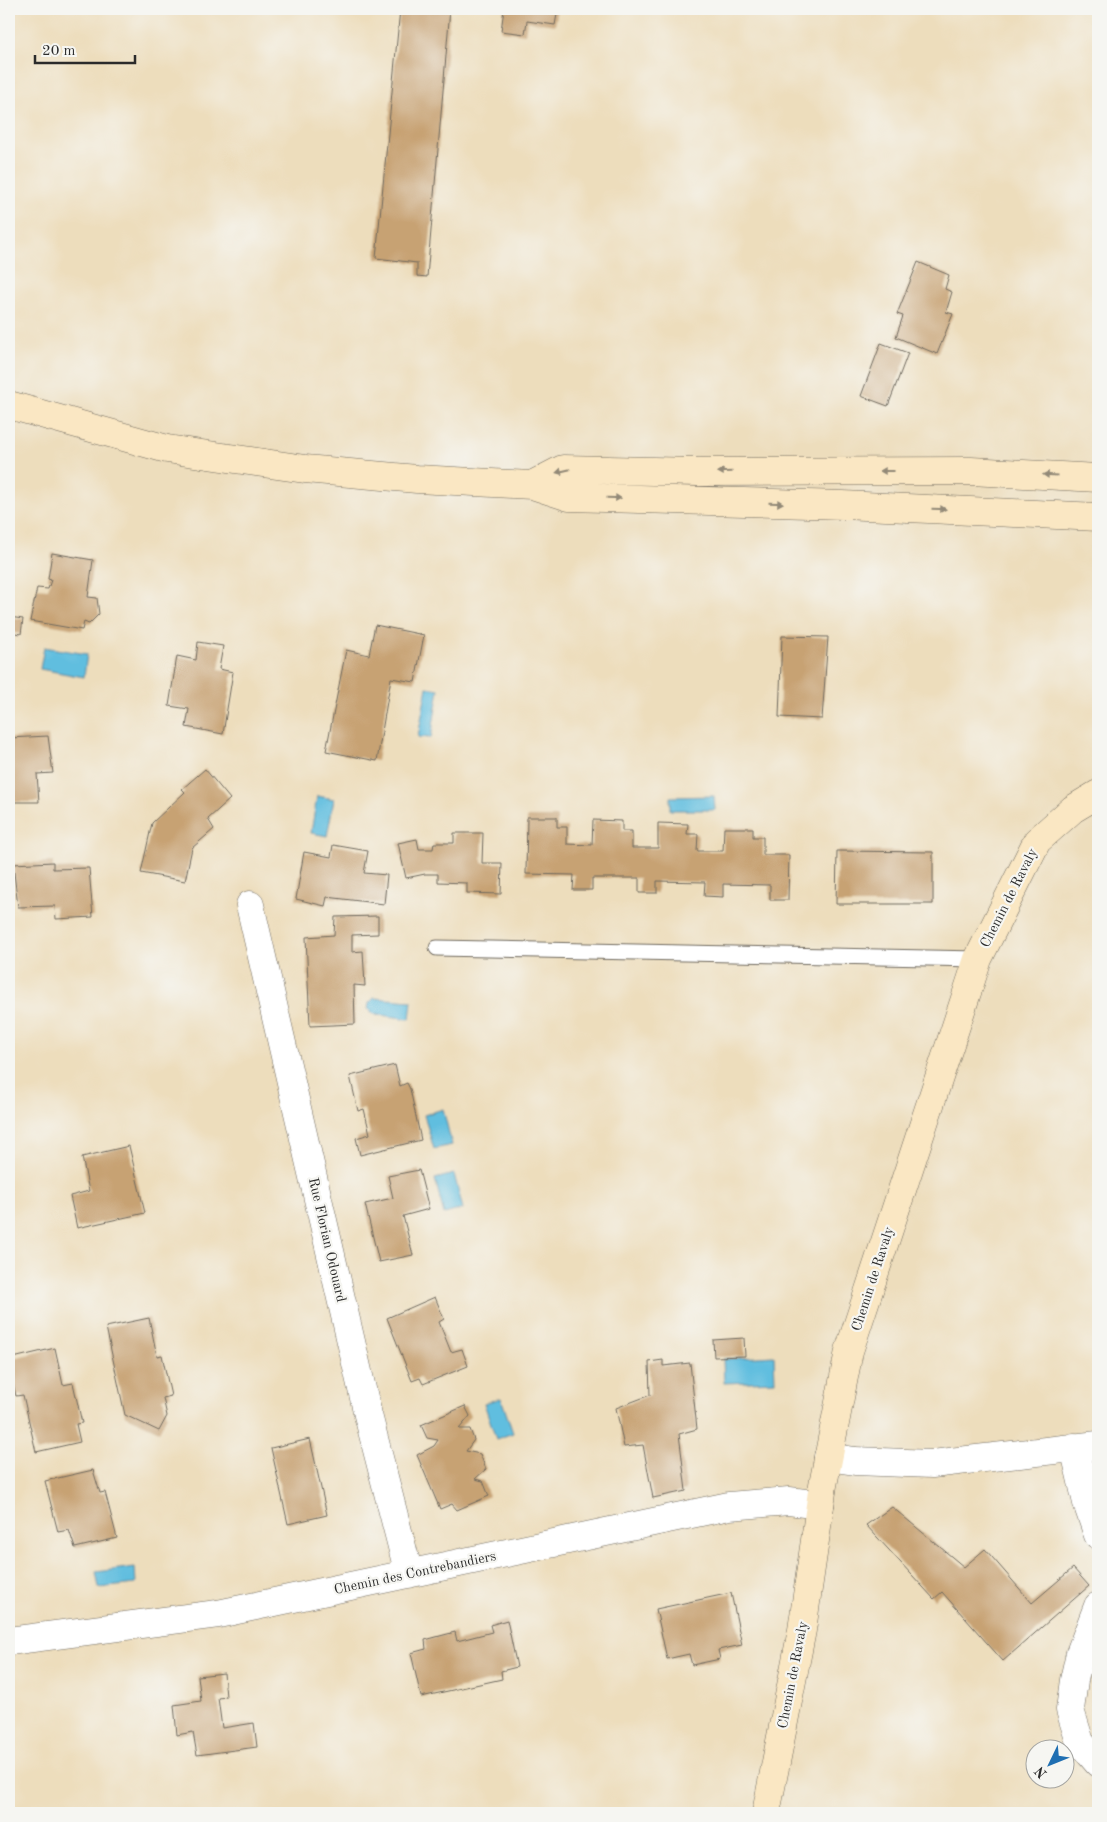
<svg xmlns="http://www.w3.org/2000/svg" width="1107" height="1822" font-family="'Old Standard TT',serif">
<rect width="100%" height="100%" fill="#f6f6f2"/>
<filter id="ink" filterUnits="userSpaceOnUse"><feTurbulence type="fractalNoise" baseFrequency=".02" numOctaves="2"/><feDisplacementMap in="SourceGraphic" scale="10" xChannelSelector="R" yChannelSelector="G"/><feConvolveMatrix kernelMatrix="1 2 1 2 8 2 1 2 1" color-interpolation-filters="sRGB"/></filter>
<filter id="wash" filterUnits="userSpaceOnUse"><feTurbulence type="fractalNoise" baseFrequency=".0096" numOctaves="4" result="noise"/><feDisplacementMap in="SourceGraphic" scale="20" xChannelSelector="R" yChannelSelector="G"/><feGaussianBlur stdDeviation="1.12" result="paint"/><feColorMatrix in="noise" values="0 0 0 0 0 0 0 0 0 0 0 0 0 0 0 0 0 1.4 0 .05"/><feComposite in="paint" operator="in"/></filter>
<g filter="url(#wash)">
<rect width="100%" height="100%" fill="#edddbc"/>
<path fill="#61bedf" stroke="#467485" d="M 44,647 L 87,654 L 84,677 L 40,669 Z
M 427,687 L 439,689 L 431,738 L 418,737 Z
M 317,796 L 334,799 L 327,836 L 311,833 Z
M 714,796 L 715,810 L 670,810 L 670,797 Z
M 374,998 L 412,1001 L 410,1019 L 374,1014 L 368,1009 L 369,1003 Z
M 443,1109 L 452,1145 L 434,1149 L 424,1115 Z
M 454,1174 L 463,1209 L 444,1214 L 435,1179 Z
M 774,1356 L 775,1381 L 724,1383 L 723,1359 Z
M 501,1398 L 513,1433 L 496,1439 L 484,1403 Z
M 135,1567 L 136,1584 L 99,1588 L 96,1572 Z"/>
<g id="blocks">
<path fill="#c7a273" d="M 400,9 L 450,9 L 427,277 L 417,276 L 417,263 L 376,258 Z
M 504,9 L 558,9 L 555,25 L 527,21 L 525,34 L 501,31 Z
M 918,262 L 949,275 L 945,289 L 952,292 L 946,312 L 953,314 L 937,354 L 896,337 L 903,316 L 897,314 Z
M 881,343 L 908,353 L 888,406 L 861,396 Z
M 52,553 L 93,560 L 88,597 L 97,598 L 99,614 L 89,624 L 84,622 L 82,630 L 30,621 L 37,588 L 48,589 L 51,580 L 48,579 Z
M 9,617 L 23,619 L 21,634 L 9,632 Z
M 375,625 L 424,635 L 415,682 L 391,678 L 377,761 L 326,751 L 346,650 L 369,655 Z
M 782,636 L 828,637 L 822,719 L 779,717 Z
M 198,642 L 223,646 L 219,669 L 233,672 L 223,734 L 186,727 L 189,709 L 169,706 L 177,656 L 196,660 Z
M 48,736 L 53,773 L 37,774 L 39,802 L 9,802 L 9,738 Z
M 205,769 L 230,799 L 208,819 L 214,829 L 192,848 L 185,881 L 141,873 L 152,823 L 185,792 L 182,789 Z
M 527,817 L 557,817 L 557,827 L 567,827 L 567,844 L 592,845 L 593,820 L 622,821 L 622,831 L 632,831 L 632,848 L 658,848 L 658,823 L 688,824 L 687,834 L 698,834 L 697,851 L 723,851 L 724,828 L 753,828 L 753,837 L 763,837 L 763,855 L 789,855 L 788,900 L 770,900 L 770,885 L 723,884 L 723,897 L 704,896 L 705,882 L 657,881 L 657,893 L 639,893 L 639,878 L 592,878 L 592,890 L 573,890 L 574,875 L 526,874 Z
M 454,833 L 483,833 L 482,863 L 502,863 L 501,894 L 467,893 L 467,883 L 438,882 L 438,874 L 425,874 L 406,878 L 398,843 L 417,839 L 419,849 L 433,849 L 434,843 L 454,843 Z
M 333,845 L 368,851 L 364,873 L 387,875 L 384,904 L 327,897 L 325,906 L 296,899 L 304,852 L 331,857 Z
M 837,851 L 933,852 L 933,904 L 836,904 Z
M 53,862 L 53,869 L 89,868 L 93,917 L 56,919 L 55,906 L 18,907 L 13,864 Z
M 378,916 L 378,934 L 352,935 L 352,952 L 363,951 L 365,986 L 354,985 L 355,1024 L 310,1026 L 306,937 L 334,935 L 335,917 Z
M 395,1065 L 400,1086 L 407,1083 L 410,1089 L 421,1140 L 360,1155 L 356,1138 L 370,1134 L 364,1109 L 358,1111 L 350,1076 Z
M 129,1146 L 145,1213 L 77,1228 L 70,1196 L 89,1191 L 82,1157 Z
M 419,1170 L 429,1209 L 403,1216 L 413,1255 L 379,1262 L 365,1204 L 393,1198 L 388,1176 Z
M 435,1297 L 444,1319 L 439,1322 L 451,1352 L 462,1349 L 468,1366 L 423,1384 L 420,1378 L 412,1381 L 387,1318 Z
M 149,1318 L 157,1356 L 162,1355 L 171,1396 L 163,1398 L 167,1416 L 159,1431 L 125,1415 L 106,1327 Z
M 744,1338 L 745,1356 L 714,1357 L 713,1340 Z
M 55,1348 L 63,1385 L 73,1383 L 82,1423 L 76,1424 L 80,1442 L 36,1452 L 23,1395 L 16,1396 L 9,1367 L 9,1359 Z
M 663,1360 L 663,1366 L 690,1363 L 697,1429 L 679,1434 L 686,1491 L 653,1498 L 643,1445 L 624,1447 L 616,1408 L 650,1395 L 649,1362 Z
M 465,1406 L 470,1416 L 459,1429 L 470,1429 L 474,1440 L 466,1451 L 480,1454 L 486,1469 L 475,1479 L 483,1481 L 489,1496 L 457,1510 L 452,1504 L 440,1509 L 417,1455 L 434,1446 L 438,1440 L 427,1438 L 421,1425 Z
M 310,1439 L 327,1515 L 288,1524 L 271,1448 Z
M 93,1470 L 100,1493 L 105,1492 L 117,1538 L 75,1548 L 69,1530 L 58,1532 L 45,1481 Z
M 892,1507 L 964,1567 L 985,1549 L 1032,1603 L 1073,1568 L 1089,1586 L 1003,1661 L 942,1592 L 934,1599 L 866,1525 Z
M 731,1593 L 742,1645 L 718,1650 L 720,1659 L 692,1665 L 689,1654 L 667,1659 L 656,1609 Z
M 507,1620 L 517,1667 L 501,1671 L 502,1679 L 421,1697 L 411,1653 L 426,1649 L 425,1640 L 455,1632 L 457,1641 L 492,1632 L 490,1625 Z
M 224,1673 L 226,1697 L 218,1698 L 222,1728 L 254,1723 L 257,1747 L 197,1755 L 193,1732 L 177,1735 L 174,1705 L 201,1701 L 198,1676 Z"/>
</g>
</g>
<g filter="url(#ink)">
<use href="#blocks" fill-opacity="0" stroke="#6f695e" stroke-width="1"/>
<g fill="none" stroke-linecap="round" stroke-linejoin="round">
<g stroke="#6f695e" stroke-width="17">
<path id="lane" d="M 437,948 L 978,959"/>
</g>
<g stroke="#6f695e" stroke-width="29">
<path id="street" d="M 250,905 L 368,1415 L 409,1574
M 1074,1447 L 1087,1503 L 1098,1535
M 828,1457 L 855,1461 L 932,1464 L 1098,1445
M 1098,1606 L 1080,1653 L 1074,1680 L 1070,1710 L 1080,1742 L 1098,1763
M 9,1641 L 218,1614 L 729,1506 L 789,1501 L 820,1505"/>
</g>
<g stroke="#6f695e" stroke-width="29">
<path id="secondary" d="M 9,405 L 167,449 L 305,469 L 417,479 L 532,485 L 569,497 L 843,505 L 1098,517
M 532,485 L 563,469 L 698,472 L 971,471 L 1098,478
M 766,1813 L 802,1630 L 823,1485 L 849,1351 L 978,959 L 1037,841 L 1073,809 L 1098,794"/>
</g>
<use href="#lane" stroke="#fff" stroke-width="15"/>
<use href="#street" stroke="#fff" stroke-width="28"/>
<use href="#secondary" stroke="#fae7c3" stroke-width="28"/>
</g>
<defs><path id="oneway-solid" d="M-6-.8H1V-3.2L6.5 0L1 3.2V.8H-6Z" transform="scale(1.25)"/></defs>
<g fill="#928977">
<use href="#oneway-solid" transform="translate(563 471) rotate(166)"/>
<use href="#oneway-solid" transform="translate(887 471) rotate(-180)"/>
<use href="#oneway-solid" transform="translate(725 472) rotate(179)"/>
<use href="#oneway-solid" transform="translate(1050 475) rotate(-177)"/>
<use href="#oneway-solid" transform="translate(614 498) rotate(2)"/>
<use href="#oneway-solid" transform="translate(776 503) rotate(2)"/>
<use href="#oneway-solid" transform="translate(939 509) rotate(2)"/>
</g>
</g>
<g text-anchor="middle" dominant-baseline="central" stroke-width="4.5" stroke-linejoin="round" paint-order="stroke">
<g font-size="14" fill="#2b2b2b" stroke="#f6f6f2">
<text transform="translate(1009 898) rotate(-63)">Chemin de Ravaly</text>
<text transform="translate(327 1240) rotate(77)">Rue Florian Odouard</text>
<text transform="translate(873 1279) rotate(-72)">Chemin de Ravaly</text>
<text transform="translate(415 1573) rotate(-12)">Chemin des Contrebandiers</text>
<text transform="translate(793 1675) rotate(-79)">Chemin de Ravaly</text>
</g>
</g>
<rect width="1107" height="1822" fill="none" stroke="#f6f6f2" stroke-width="30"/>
<g transform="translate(1050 1764) rotate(227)"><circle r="24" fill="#f6f6f2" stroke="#a5a5a2"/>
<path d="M0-4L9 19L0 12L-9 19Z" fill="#1f6fb2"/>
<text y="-8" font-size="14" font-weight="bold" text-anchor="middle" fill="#2b2b2b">N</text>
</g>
<path d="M35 55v8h100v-8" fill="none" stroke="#2b2b2b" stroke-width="2.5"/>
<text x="42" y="55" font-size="15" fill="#2b2b2b" stroke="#f6f6f2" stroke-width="4" paint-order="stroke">20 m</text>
</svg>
